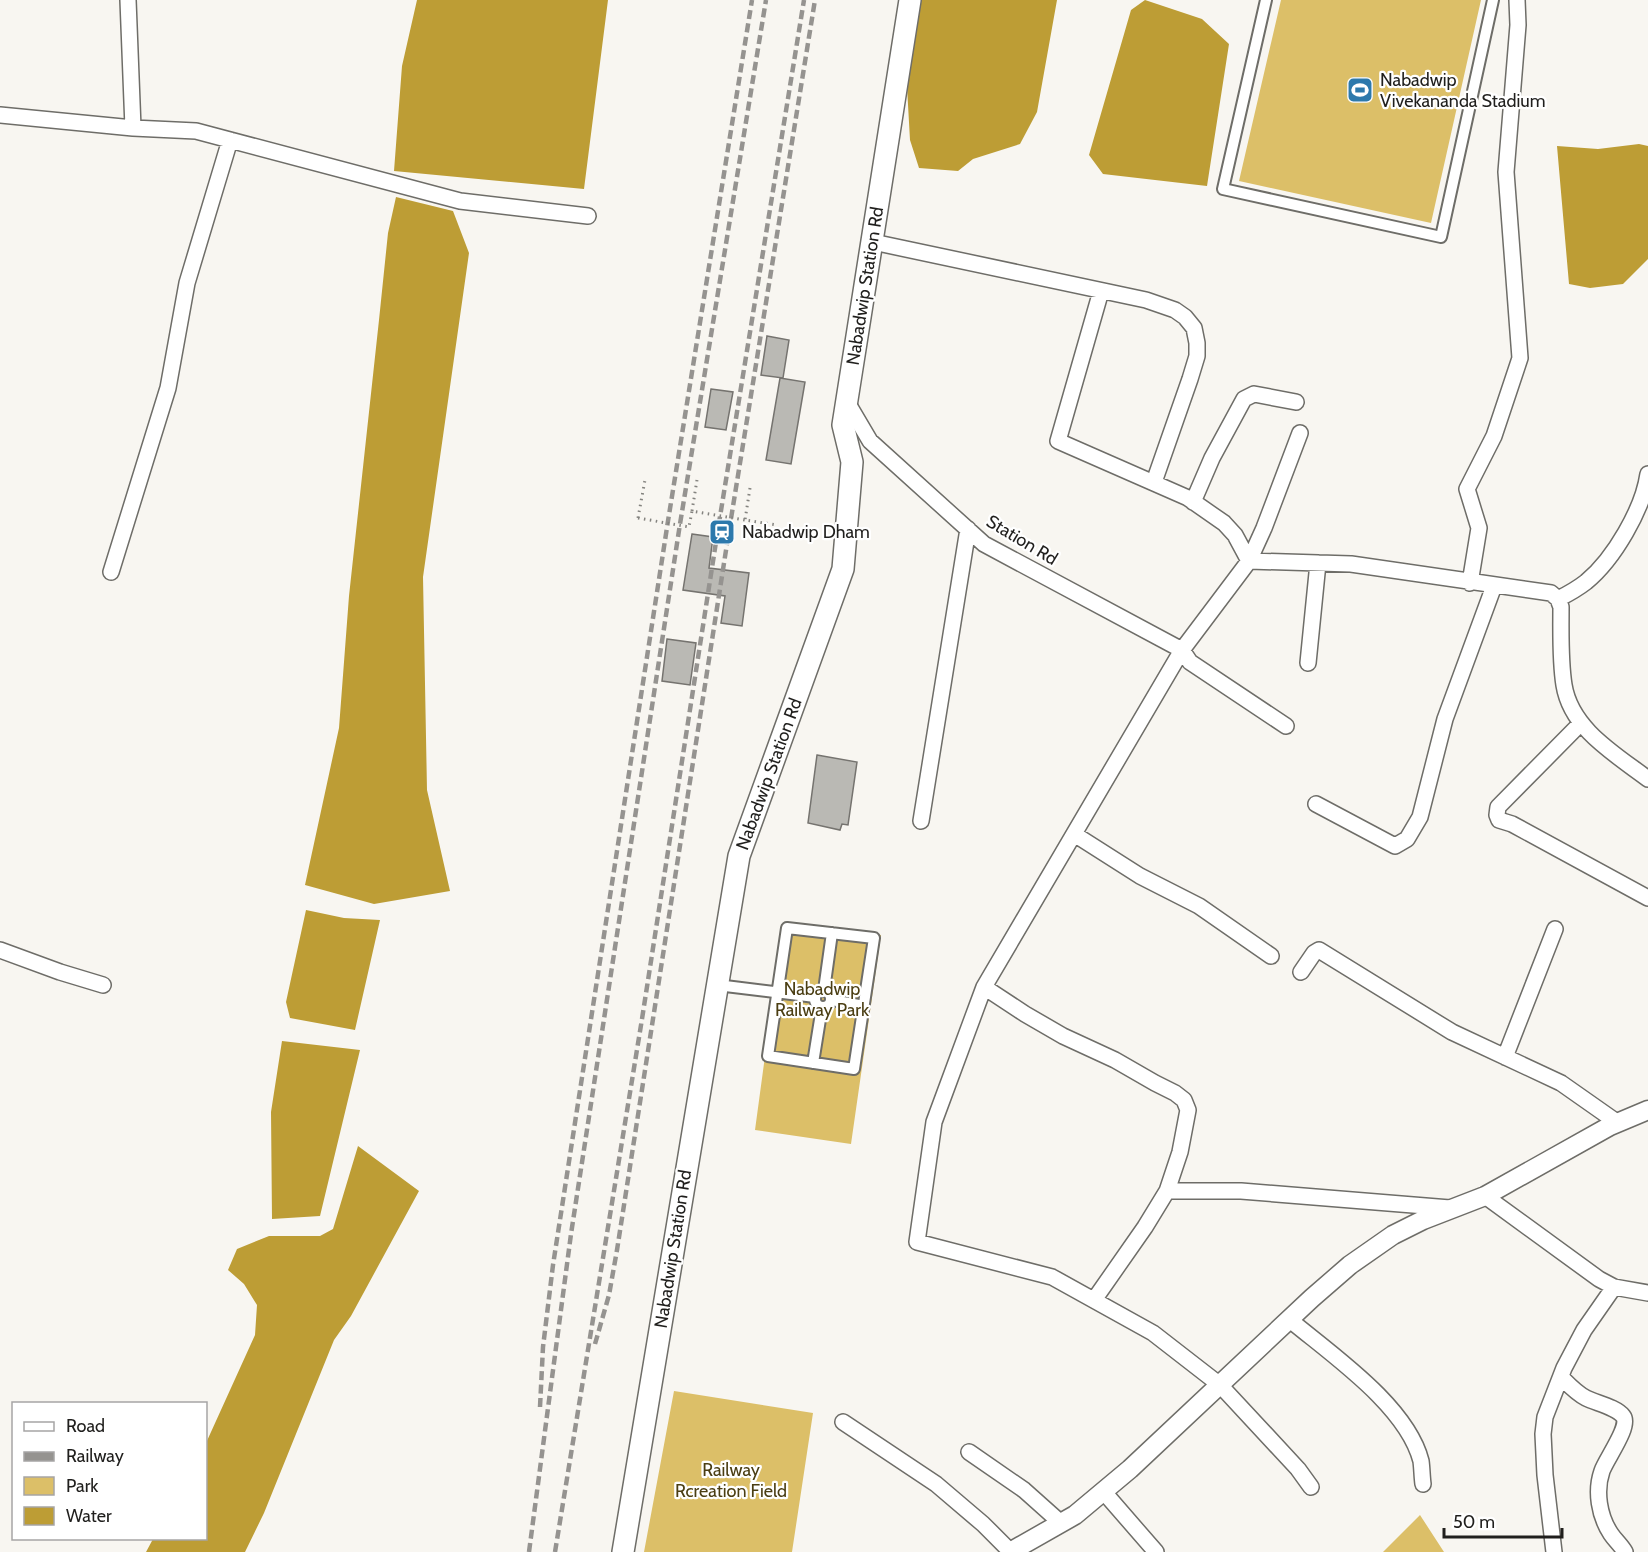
<svg xmlns="http://www.w3.org/2000/svg" width="1648" height="1552" font-family="Cabin,sans-serif">
<rect width="100%" height="100%" fill="#f8f6f1"/>
<path fill="#dcbf68" d="M 1281,0 L 1481,0 L 1431,223 L 1239,181 Z
M 783,923 L 881,935 L 851,1144 L 755,1130 Z
M 674,1391 L 813,1413 L 792,1552 L 644,1552 Z
M 1420,1515 L 1444,1552 L 1383,1552 Z"/>
<path fill="#bd9d35" d="M 417,0 L 608,0 L 584,189 L 394,171 L 402,66 Z
M 921,0 L 1057,0 L 1037,112 L 1020,144 L 973,159 L 958,171 L 919,168 L 910,140 L 907,87 Z
M 1145,0 L 1202,19 L 1229,44 L 1207,186 L 1103,174 L 1089,155 L 1131,10 Z
M 1639,144 L 1648,146 L 1648,259 L 1623,284 L 1590,288 L 1569,284 L 1557,146 L 1598,149 Z
M 396,197 L 453,211 L 469,253 L 423,577 L 427,790 L 450,891 L 374,904 L 305,885 L 339,728 L 349,596 L 379,320 L 388,233 Z
M 306,910 L 344,918 L 380,920 L 355,1030 L 290,1018 L 286,1002 Z
M 282,1041 L 360,1050 L 320,1216 L 272,1219 L 271,1112 Z
M 358,1146 L 419,1191 L 351,1316 L 334,1340 L 264,1513 L 245,1552 L 146,1552 L 153,1539 L 206,1538 L 206,1443 L 255,1335 L 257,1305 L 244,1284 L 228,1270 L 237,1249 L 269,1236 L 320,1236 L 333,1229 Z"/>
<path fill="#bab9b4" stroke="#75736f" stroke-width="1.5" d="M 767,336 L 789,340 L 783,378 L 761,375 Z
M 780,378 L 805,382 L 791,464 L 766,460 Z
M 711,389 L 733,392 L 726,430 L 705,427 Z
M 692,534 L 713,537 L 709,568 L 749,573 L 742,626 L 721,623 L 725,596 L 683,590 Z
M 667,639 L 696,643 L 690,685 L 662,681 Z
M 817,755 L 857,762 L 848,825 L 842,824 L 840,830 L 808,823 Z"/>
<g fill="none" stroke-linecap="round" stroke-linejoin="round">
<g stroke="#6e6d68" stroke-width="14">
<path id="pedestrian" d="M 1266,0 L 1223,189 L 1441,237 L 1493,0
M 787,928 L 874,938 L 854,1069 L 768,1056 Z
M 717,985 L 815,997
M 824,990 L 832,933
M815 999a8 8 0 1 1 16 0a8 8 0 1 1-16 0Z
M 832,1000 L 864,1006
M 813,1063 L 822,1007"/>
</g>
<g stroke="#6e6d68" stroke-width="18">
<path id="minor" d="M 128,0 L 133,128
M 0,115 L 133,128 L 196,131 L 460,201 L 588,216
M 873,242 L 1146,300 L 1175,310 L 1185,317 L 1194,328 L 1197,343 L 1197,356 L 1190,379 L 1154,482
M 1101,291 L 1058,441 L 1188,498 L 1224,523 L 1235,535 L 1249,561
M 847,402 L 870,441 L 984,544 L 1182,650
M 1193,502 L 1212,458 L 1244,399 L 1254,394 L 1296,402
M 1249,561 L 1264,528 L 1300,433
M 111,572 L 168,388 L 187,283 L 230,140
M 1470,583 L 1479,528 L 1467,489 L 1494,436 L 1520,358 L 1506,172 L 1518,25 L 1517,0
M 1558,599 C 1568,594 1577,589 1586,582 C 1614,559 1643,509 1648,474
M 1182,650 L 1190,662 L 1286,726
M 1308,663 L 1318,563
M 1581,723 L 1498,807 L 1497,815 L 1499,820 L 1512,824 L 1648,898
M 1316,804 L 1395,846 L 1407,839 L 1420,817 L 1445,719 L 1494,586
M 921,821 L 968,529
M 1074,834 L 1140,876 L 1199,906 L 1271,956
M 0,950 L 60,972 L 103,985
M 1301,972 L 1314,953 L 1319,950 L 1452,1032 L 1561,1083 L 1618,1123
M 984,987 L 1025,1014 L 1063,1036 L 1115,1060 L 1155,1083 L 1175,1093 L 1184,1100 L 1188,1110 L 1180,1152 L 1167,1191 L 1145,1227 L 1094,1300
M 1505,1057 L 1555,929
M 1167,1191 L 1241,1191 L 1450,1208
M 1485,1196 L 1599,1279 L 1614,1287 L 1648,1293
M 1290,1320 C 1332,1355 1407,1406 1421,1461 C 1422,1468 1422,1477 1423,1484
M 1561,1377 C 1568,1384 1576,1393 1586,1398 C 1596,1403 1616,1407 1623,1416 C 1631,1426 1606,1459 1602,1471 C 1595,1491 1599,1516 1611,1534 C 1615,1540 1621,1545 1625,1552
M 843,1422 L 936,1484 L 983,1524 L 1011,1552
M 969,1452 L 1024,1490 L 1061,1523
M 1311,1487 L 1298,1469 L 1220,1385 L 1153,1333 L 1052,1277 L 917,1242 L 934,1122 L 984,987 L 1182,650 L 1249,561 L 1351,564 L 1551,593 L 1558,599 L 1561,607 C 1561,632 1560,660 1564,685 C 1571,729 1615,754 1648,779
M 1103,1491 L 1156,1552
M 1554,1552 L 1545,1475 L 1543,1434 L 1545,1417 L 1564,1368 L 1584,1330 L 1614,1287"/>
</g>
<g stroke="#6e6d68" stroke-width="21">
<path id="tertiary" d="M 1010,1552 L 1075,1515 L 1130,1469 L 1312,1298 L 1350,1265 L 1393,1235 L 1423,1220 L 1485,1196 L 1610,1126 L 1648,1110"/>
</g>
<g stroke="#6e6d68" stroke-width="24">
<path id="secondary" d="M 623,1552 L 739,856 L 843,569 L 852,462 L 843,425 L 910,0"/>
</g>
<path stroke="#84837f" stroke-width="3" stroke-dasharray="1.5 4.5" stroke-linecap="butt" d="M 750,488 L 745,520 L 777,525
M 692,511 L 697,480
M 638,518 L 645,480"/>
<use href="#pedestrian" stroke="#fff" stroke-width="10"/>
<use href="#minor" stroke="#fff" stroke-width="15"/>
<use href="#tertiary" stroke="#fff" stroke-width="18"/>
<use href="#secondary" stroke="#fff" stroke-width="21"/>
<path stroke="#959390" stroke-width="4.5" stroke-dasharray="9 4.5" stroke-linecap="butt" d="M 595,1344 L 609,1295 L 617,1250 L 729,531 L 815,0
M 540,1407 L 543,1347 L 553,1265 L 668,521 L 752,0
M 529,1552 L 571,1234 L 680,524 L 766,0
M 555,1552 L 642,1019 L 718,529 L 804,0"/>
<path stroke="#84837f" stroke-width="3" stroke-dasharray="1.5 4.5" stroke-linecap="butt" d="M 638,518 L 689,527 L 692,511 L 745,520"/>
</g>
<defs>
<g id="stadium-square" transform="scale(1.35)"><rect x="-9" y="-9" width="18" height="18" rx="4" fill="#2d79ac" stroke="#fff"/><path d="M0-5a6.5 5 0 1 0 0 10a6.5 5 0 1 0 0-10ZM-3.5-1.8h7v3.6h-7Z" fill="#fff"/></g>
<g id="station-square" transform="scale(1.35)"><rect x="-9" y="-9" width="18" height="18" rx="4" fill="#2d79ac" stroke="#fff"/><path d="M-3-6H3Q5-6 5-4V2Q5 4 3 4L4.5 6H3L1.5 4h-3L-3 6H-4.5L-3 4Q-5 4-5 2V-4Q-5-6-3-6ZM-3.5-4v3h7v-3ZM-3.5 1v1.5H-2V1ZM2 1v1.5H3.5V1Z" fill="#fff"/></g>
</defs>
<g fill-rule="evenodd">
<use href="#stadium-square" x="1360" y="90"/>
<use href="#station-square" x="722" y="532"/>
</g>
<g text-anchor="middle" dominant-baseline="central" stroke-width="4.5" stroke-linejoin="round" paint-order="stroke">
<g font-size="18" fill="#201f1d" stroke="#fff" text-anchor="start">
<text x="1380" y="80">Nabadwip<tspan x="1380" dy="21">Vivekananda Stadium</tspan></text>
<text x="742" y="532">Nabadwip Dham</text>
</g>
<g font-size="18" fill="#201f1d" stroke="#fff">
<text transform="translate(865 286) rotate(-81)">Nabadwip Station Rd</text>
<text transform="translate(1022 540) rotate(31)">Station Rd</text>
<text transform="translate(769 774) rotate(-70)">Nabadwip Station Rd</text>
<text transform="translate(673 1249) rotate(-81)">Nabadwip Station Rd</text>
</g>
<g font-size="18" fill="#4b3e13" stroke="#fff">
<text x="822" y="989">Nabadwip<tspan x="822" dy="21">Railway Park</tspan></text>
<text x="731" y="1470">Railway<tspan x="731" dy="21">Rcreation Field</tspan></text>
</g>
</g>
<rect x="12" y="1402" width="195" height="138" fill="#ffffff" stroke="#a6a5a5" stroke-width="1.5"/>
<rect x="24" y="1422" width="30" height="9" fill="#ffffff" stroke="#a6a5a5" stroke-width="1.5"/>
<text x="66" y="1432" font-size="18" fill="#201f1d">Road</text>
<rect x="24" y="1452" width="30" height="9" fill="#959390" stroke="#a6a5a5" stroke-width="1.5"/>
<text x="66" y="1462" font-size="18" fill="#201f1d">Railway</text>
<rect x="24" y="1477" width="30" height="18" fill="#dcbf68" stroke="#a6a5a5" stroke-width="1.5"/>
<text x="66" y="1492" font-size="18" fill="#201f1d">Park</text>
<rect x="24" y="1507" width="30" height="18" fill="#bd9d35" stroke="#a6a5a5" stroke-width="1.5"/>
<text x="66" y="1522" font-size="18" fill="#201f1d">Water</text>
<path d="M1444 1528v9h118v-9" fill="none" stroke="#201f1d" stroke-width="3"/>
<text x="1453" y="1528" font-size="18" fill="#201f1d" stroke="#ffffff" stroke-width="4.5" paint-order="stroke">50 m</text>
</svg>
